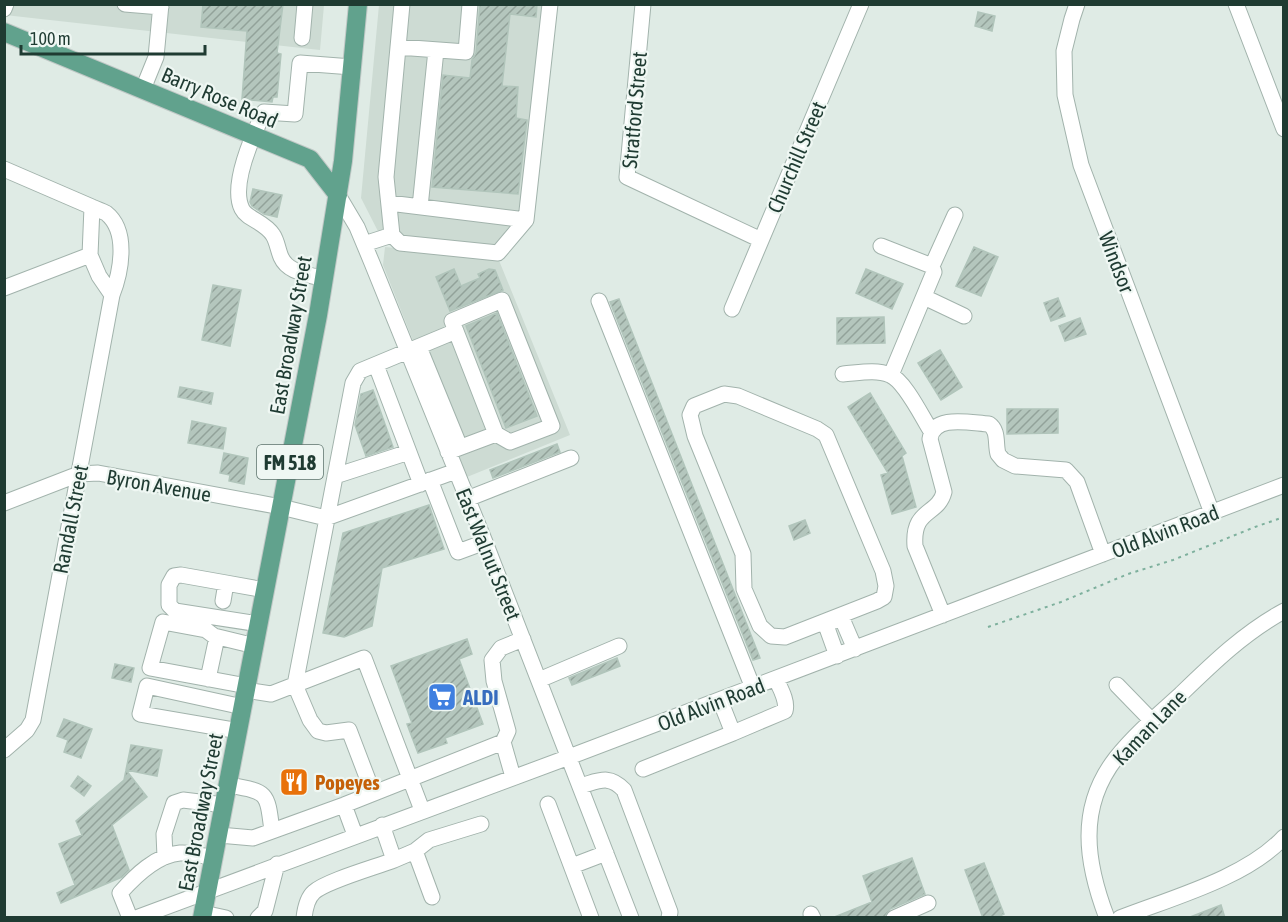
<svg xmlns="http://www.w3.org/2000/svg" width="1288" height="922" font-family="'Asap Condensed',sans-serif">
<defs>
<pattern id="building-hatch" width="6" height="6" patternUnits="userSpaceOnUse" patternTransform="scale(1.5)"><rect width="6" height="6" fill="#b4c6bd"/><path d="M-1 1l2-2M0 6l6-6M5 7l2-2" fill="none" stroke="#92a29a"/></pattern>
</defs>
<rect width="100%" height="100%" fill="#dfebe5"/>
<path fill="#cddbd3" d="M 5,4 L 324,5 L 320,50 L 5,15 Z
M 379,5 L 553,5 L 532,223 L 505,256 L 384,243 L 361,198 Z
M 385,247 L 498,258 L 570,435 L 467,477 L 383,265 Z"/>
<path fill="url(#building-hatch)" stroke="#b1c5bb" stroke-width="1.5" d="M 203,4 L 283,4 L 277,53 L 281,54 L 277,97 L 273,97 L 272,102 L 242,99 L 247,31 L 201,27 Z
M 480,4 L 537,4 L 536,17 L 510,14 L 502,86 L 518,87 L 516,118 L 527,120 L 518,194 L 432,187 L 443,75 L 470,78 L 472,60 L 476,53 Z
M 978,12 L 995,16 L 992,31 L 975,26 Z
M 253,189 L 282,195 L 277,217 L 264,214 L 252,206 L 250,202 Z
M 974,247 L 998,257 L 981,296 L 956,286 Z
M 454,269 L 461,286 L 480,278 L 478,274 L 489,269 L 495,270 L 503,290 L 450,311 L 436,277 Z
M 866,269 L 903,284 L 892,309 L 856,293 Z
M 213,285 L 241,290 L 230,346 L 202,340 Z
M 1058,298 L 1065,316 L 1051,321 L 1044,303 Z
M 619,299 L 760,658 L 753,660 L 610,302 Z
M 497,313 L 537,416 L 506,428 L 466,326 Z
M 884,317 L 885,343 L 837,344 L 837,318 Z
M 1080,318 L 1086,334 L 1065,341 L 1059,326 Z
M 940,350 L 962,387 L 941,400 L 918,363 Z
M 180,387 L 213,393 L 211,404 L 178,397 Z
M 373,390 L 393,447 L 366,456 L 355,425 L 361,394 Z
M 870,393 L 906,453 L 902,456 L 916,507 L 892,514 L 881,475 L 888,473 L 848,407 Z
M 1007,409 L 1058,409 L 1058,433 L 1007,434 Z
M 192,421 L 226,428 L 223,449 L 188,443 Z
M 557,444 L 560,452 L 493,478 L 490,470 Z
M 224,453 L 248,458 L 244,484 L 229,481 L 230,475 L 220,473 Z
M 429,505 L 444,549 L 382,568 L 372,626 L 344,637 L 323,633 L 343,533 Z
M 805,520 L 810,533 L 794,540 L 789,526 Z
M 467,639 L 472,654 L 459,659 L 483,724 L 445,738 L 447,743 L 418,753 L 407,724 L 412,723 L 391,666 Z
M 617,658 L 620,666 L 572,685 L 569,678 Z
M 115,664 L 134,668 L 131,682 L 112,678 Z
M 64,719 L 92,729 L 81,758 L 64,752 L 68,740 L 57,736 Z
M 131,745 L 162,750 L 157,776 L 126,770 Z
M 126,770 L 147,797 L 112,825 L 129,870 L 122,877 L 61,903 L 57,893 L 75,885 L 59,844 L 82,835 L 76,821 L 124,780 Z
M 78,776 L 91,786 L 84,796 L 71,786 Z
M 912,858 L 925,894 L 890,909 L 884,918 L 832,918 L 872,902 L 863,876 Z
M 984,863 L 1004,914 L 995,918 L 983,918 L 965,870 Z
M 1221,905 L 1225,918 L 1190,918 L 1190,917 Z"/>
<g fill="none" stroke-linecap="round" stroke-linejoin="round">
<g stroke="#a2b3ac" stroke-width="17">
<path id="minor" d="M 125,4 L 161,7
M 643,4 L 627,177 L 761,240
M 1077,4 L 1072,19 L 1064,51 L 1065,95 L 1081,165 L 1212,513
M 1236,4 L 1284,129
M 4,9 L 6,4
M 302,38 L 305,4
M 398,47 L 466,52 L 470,4
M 143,89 L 156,57 L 161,4
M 4,169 L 92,207 L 90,255 L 99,276 L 112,295 L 33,720 L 27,730 L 4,750
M 338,195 L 357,227 L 372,263 L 485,542 L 631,918
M 389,203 L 526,220
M 92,207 C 96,209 102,211 106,213 C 129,231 121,272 112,295
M 420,207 L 436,50
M 392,235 L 400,243 L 498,253 L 526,220 L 550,4
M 364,244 L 392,235 L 386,177 L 402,4
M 881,246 L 932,266 L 934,272 L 891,375
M 932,266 L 955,215
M 324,279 C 308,274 288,273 281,257 C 278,250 277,241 273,235 C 265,222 247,219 242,209 C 230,185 253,135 264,112 L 295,114 L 300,63 L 352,67
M 4,288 L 90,255
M 924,297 L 964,316
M 599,301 L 753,688
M 732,309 L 861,4
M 419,347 L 460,447
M 376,365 L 421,484
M 843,374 C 858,373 876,369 890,375 C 905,381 922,417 931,431
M 724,394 L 738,396 L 817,429 L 826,435 L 883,571 L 886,586 L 884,597 L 877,601 L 785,637 L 771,636 L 760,626 L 744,589 L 743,554 L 695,436 L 690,415 L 694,406 Z
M 448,452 L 496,434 L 452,321 L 502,300 L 552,426 L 510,442 L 496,434
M 335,476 L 409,452
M 430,480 L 458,552 L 485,542
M 467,499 L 571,458
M 4,503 L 79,474 L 98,473 L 281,507 L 326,518 L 456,471
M 226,583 L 265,590
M 223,601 L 226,583 L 181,575 L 174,576 L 169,585 L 169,605 L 175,611 L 259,624
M 943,615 L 915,546 C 912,508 938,516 944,492 L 930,439 C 933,414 970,423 989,424 C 999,431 995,443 998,454 L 1003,460 L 1015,466 L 1066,470 L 1077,482 L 1103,554
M 837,656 L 827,628 L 832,619 L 843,621 L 855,649
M 208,679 L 217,637
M 539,680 L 619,646
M 1117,685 L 1152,721
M 247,686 L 150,668 L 163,622 L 206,630 L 214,636 L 255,646
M 246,690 L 271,694 L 364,658 L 422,810
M 239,731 L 140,714 L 147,686 L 243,707
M 733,733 L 785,711 C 788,701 780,688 776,679
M 503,742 L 513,777
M 643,769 L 733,733 L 720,700
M 228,785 C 268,792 267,791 272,831
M 580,786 C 599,781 609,774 624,790 L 670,912 L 669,918
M 373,793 L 349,730 L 326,733 L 318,731 L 310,720 L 295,685 L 353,383 L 360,371 L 456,331
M 548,804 L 591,918
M 344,805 L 355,835
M 219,835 L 253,838 L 344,805 L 503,742 L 508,731 L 494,681 L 492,660 L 501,648 L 523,639
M 415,851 L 432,897
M 165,857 L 164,834 L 174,803 L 183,800 L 224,805
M 394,860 L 415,851 L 429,840 L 481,824
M 572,866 L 606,853
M 203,913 L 226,918
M 811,914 L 813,918
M 130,918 L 120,893 C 135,876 156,855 180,853 C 191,852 203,856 214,858
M 136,918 L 569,757 L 1284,485
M 258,918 L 265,911 L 277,864
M 304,918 C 305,909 307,898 314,892 C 326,881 376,867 394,860 L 382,825
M 894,918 L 928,903
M 1107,918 C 1086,863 1077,808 1116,758 C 1135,734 1159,714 1181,694 C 1213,663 1245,632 1284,611
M 1120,918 C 1171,898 1246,878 1284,837"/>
</g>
<g stroke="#c0c8c6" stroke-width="20">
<path id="major" d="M 4,32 L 310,159 L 338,195
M 202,918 L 318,315 L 343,161 L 358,4"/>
</g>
<path stroke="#7eb09d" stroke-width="2" stroke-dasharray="3 4.5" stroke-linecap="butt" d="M 988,627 L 1061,602 L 1128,574 L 1173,560 L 1255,527 L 1284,517"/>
<use href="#minor" stroke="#fff" stroke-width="15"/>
<use href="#major" stroke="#61a28d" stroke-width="18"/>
</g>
<defs>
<g id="supermarket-square" transform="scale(1.5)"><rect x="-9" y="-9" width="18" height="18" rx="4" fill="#3f7fe0" stroke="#eff7f3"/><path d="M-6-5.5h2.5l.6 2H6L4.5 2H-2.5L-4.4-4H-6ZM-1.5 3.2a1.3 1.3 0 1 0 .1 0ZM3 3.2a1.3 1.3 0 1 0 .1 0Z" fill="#fff"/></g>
<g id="restaurant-square" transform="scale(1.5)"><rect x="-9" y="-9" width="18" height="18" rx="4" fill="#e8710a" stroke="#eff7f3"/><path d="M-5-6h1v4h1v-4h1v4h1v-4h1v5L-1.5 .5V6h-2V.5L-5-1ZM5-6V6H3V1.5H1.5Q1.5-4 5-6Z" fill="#fff"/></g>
</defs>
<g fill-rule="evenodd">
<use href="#supermarket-square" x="442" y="697"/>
<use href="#restaurant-square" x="294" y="782"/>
</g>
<g text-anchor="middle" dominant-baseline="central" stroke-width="4.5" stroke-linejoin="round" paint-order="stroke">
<rect fill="#eff7f3" stroke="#5d736c" stroke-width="1.5" x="257" y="445" width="66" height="34" rx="4.5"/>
<g font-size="20" font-weight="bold" fill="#1f3b32">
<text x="290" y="462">FM 518</text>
</g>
<g font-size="21" fill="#1f3b32" stroke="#eff7f3">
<text transform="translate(220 97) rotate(23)">Barry Rose Road</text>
<text transform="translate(634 110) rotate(-85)">Stratford Street</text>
<text transform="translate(796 157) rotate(-67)">Churchill Street</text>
<text transform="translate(1117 262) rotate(69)">Windsor</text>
<text transform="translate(290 335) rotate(-80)">East Broadway Street</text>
<text transform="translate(159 485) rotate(10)">Byron Avenue</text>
<text transform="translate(70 519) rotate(-79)">Randall Street</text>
<text transform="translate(1165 531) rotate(-21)">Old Alvin Road</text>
<text transform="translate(489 554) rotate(68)">East Walnut Street</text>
<text transform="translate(711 704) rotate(-21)">Old Alvin Road</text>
<text transform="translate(1149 727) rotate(-46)">Kaman Lane</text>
<text transform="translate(200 812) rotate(-79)">East Broadway Street</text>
</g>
<g font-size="21" font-weight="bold" fill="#366cbe" stroke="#eff7f3" text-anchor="start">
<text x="463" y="697">ALDI</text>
</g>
<g font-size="21" font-weight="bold" fill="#c56008" stroke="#eff7f3" text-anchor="start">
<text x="315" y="782">Popeyes</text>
</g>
</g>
<rect width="1288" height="922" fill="none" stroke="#1f3b32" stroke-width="12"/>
<path d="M21 45v9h184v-9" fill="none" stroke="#1f3b32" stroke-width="3"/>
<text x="30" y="45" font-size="18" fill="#1f3b32" stroke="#eff7f3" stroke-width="4.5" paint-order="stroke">100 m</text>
</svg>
